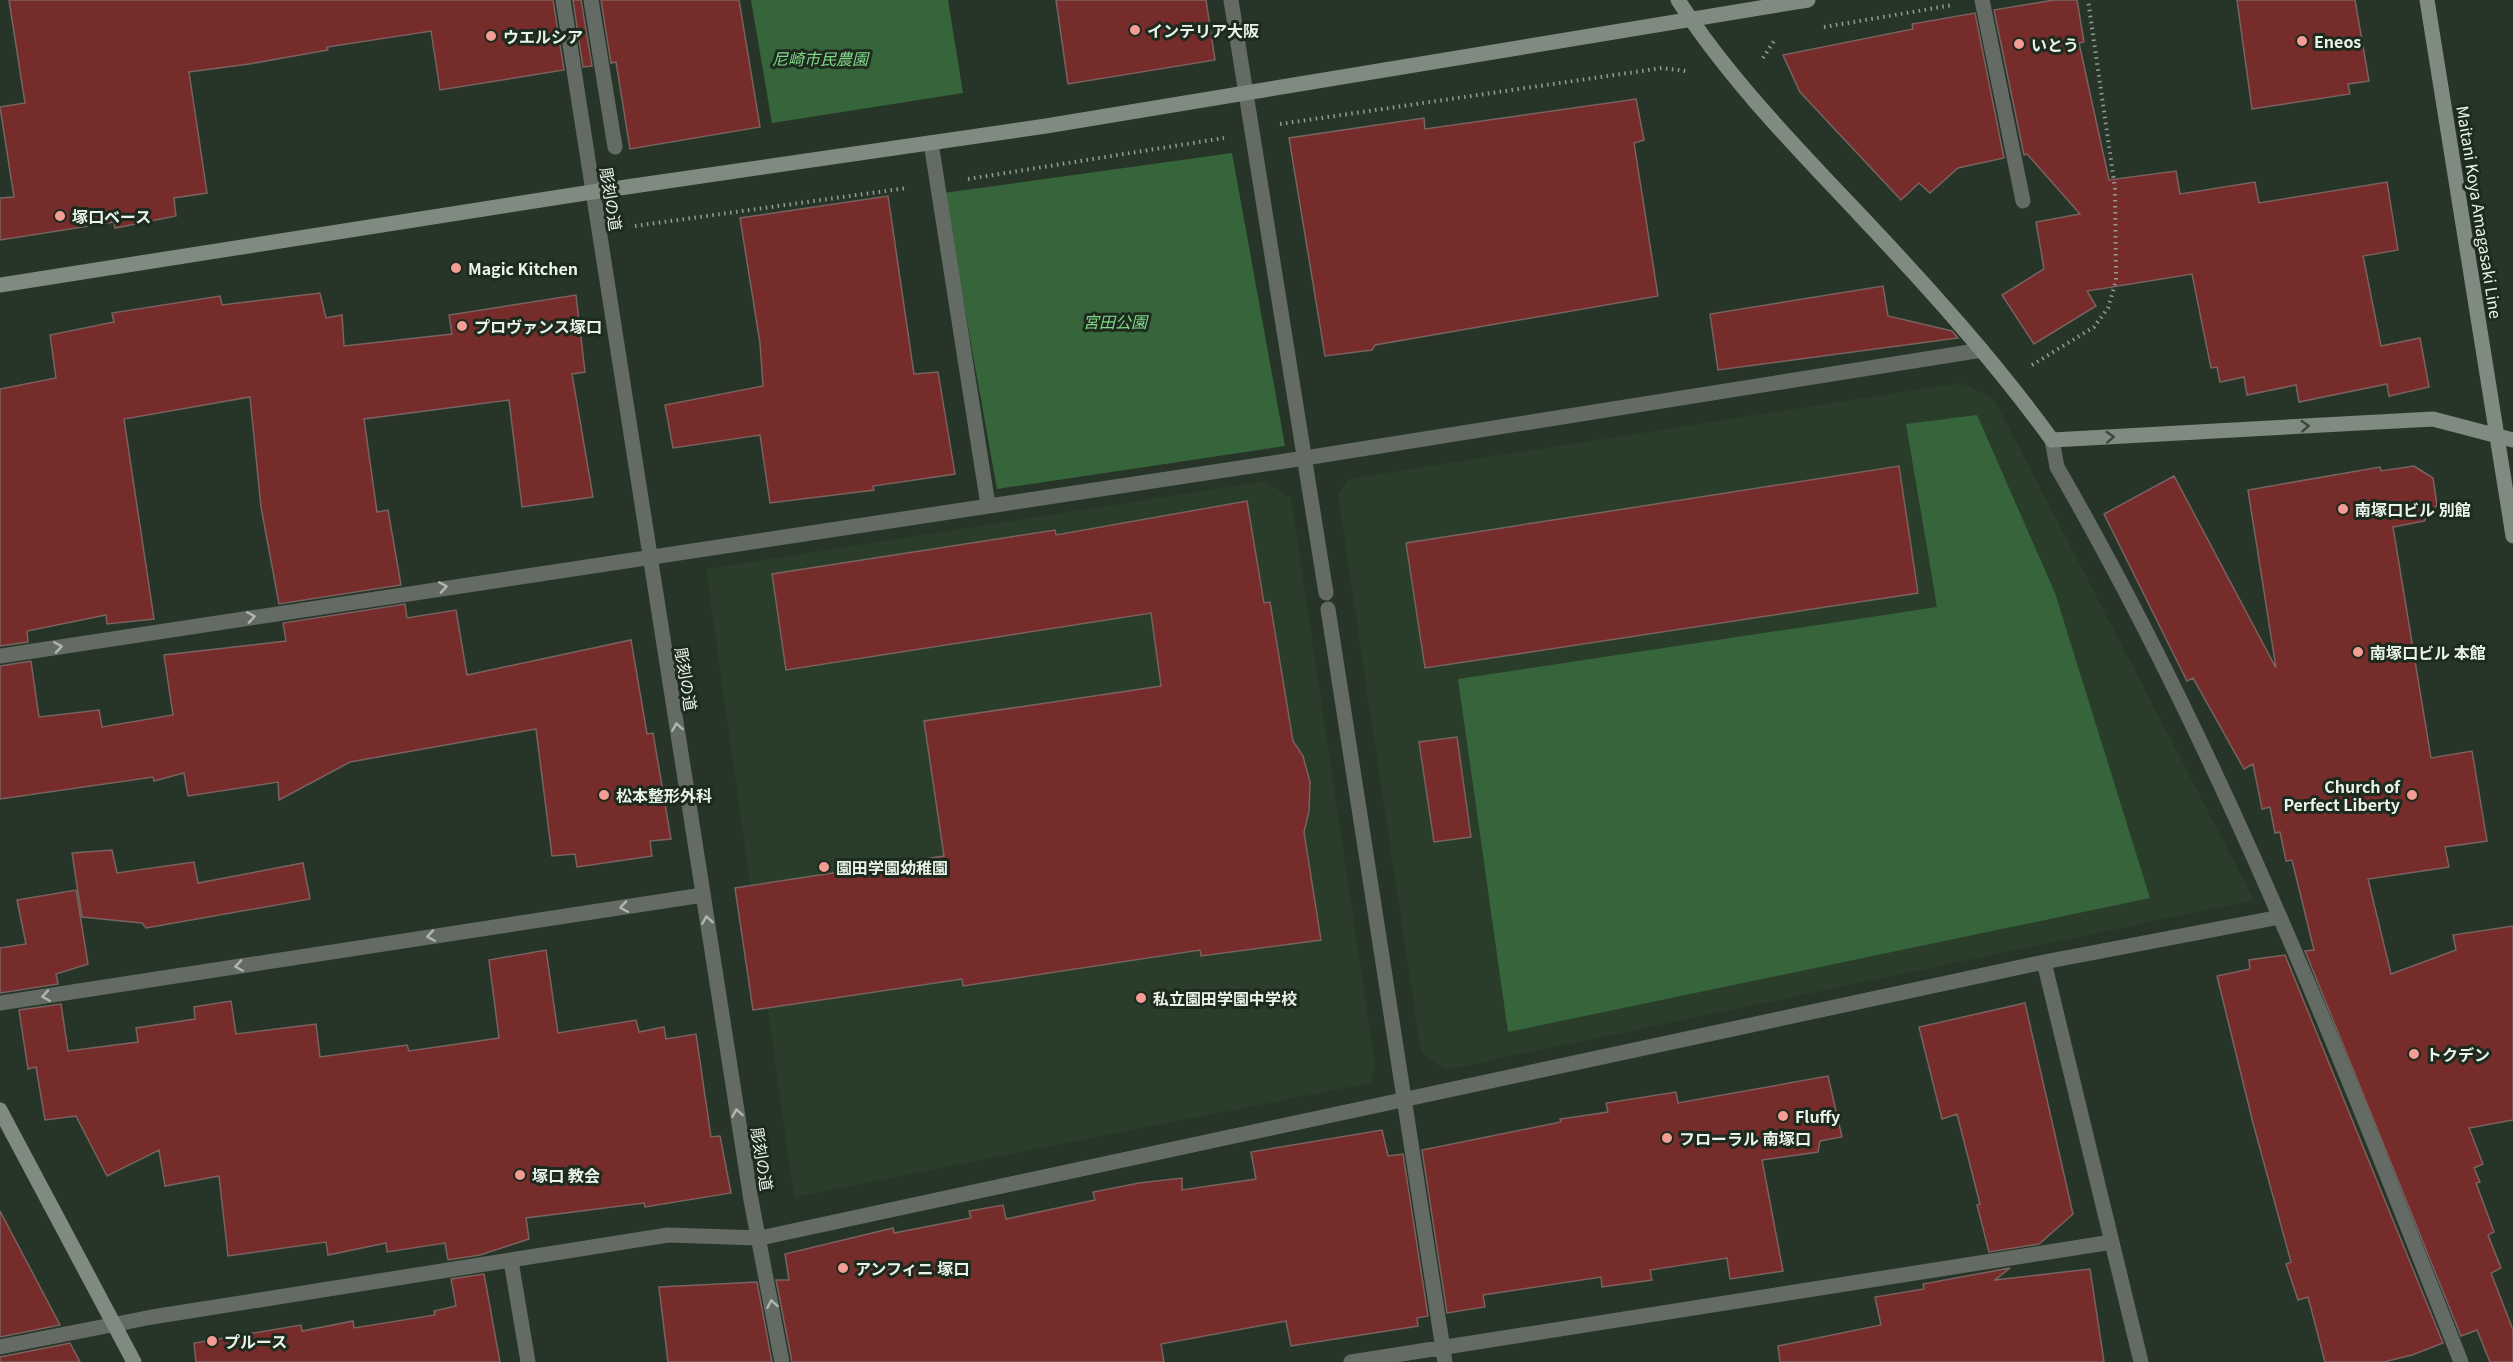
<svg xmlns="http://www.w3.org/2000/svg" width="2513" height="1362" font-family="Georgia,'Noto Sans JP',serif">
<rect width="100%" height="100%" fill="#273528"/>
<path fill="#293d2a" d="M 1960,383 L 1993,397 L 2254,900 L 1445,1070 L 1421,1053 L 1338,496 L 1348,479 Z
M 1266,481 L 1291,498 L 1375,1065 L 1370,1083 L 794,1197 L 706,569 Z"/>
<path fill="#37653b" d="M 751,0 L 948,0 L 963,93 L 772,123 Z
M 1232,153 L 1285,446 L 997,489 L 944,193 Z
M 1977,415 L 2055,593 L 2150,898 L 1508,1032 L 1458,679 L 1937,607 L 1906,424 Z"/>
<path fill="#762c2a" stroke="#7a6260" stroke-width="1.5" d="M 9,0 L 553,0 L 564,70 L 440,90 L 431,31 L 327,47 L 328,50 L 249,64 L 189,72 L 207,193 L 174,198 L 176,216 L 115,228 L 114,222 L 0,240 L 0,198 L 14,197 L 0,107 L 25,103 Z
M 573,0 L 581,0 L 592,66 L 583,67 Z
M 601,0 L 739,0 L 760,127 L 630,149 L 616,62 L 611,63 Z
M 1056,0 L 1206,0 L 1215,60 L 1068,84 Z
M 2054,0 L 2077,0 L 2084,42 L 2079,43 L 2109,180 L 2176,171 L 2180,194 L 2255,182 L 2259,203 L 2387,182 L 2398,250 L 2363,256 L 2381,346 L 2420,338 L 2429,387 L 2389,396 L 2387,384 L 2299,402 L 2296,385 L 2247,395 L 2244,377 L 2220,382 L 2217,367 L 2211,368 L 2192,274 L 2087,291 L 2096,306 L 2034,344 L 2002,295 L 2044,269 L 2036,222 L 2080,214 L 2027,154 L 2024,155 L 1994,10 Z
M 2237,0 L 2355,0 L 2369,81 L 2348,84 L 2350,94 L 2252,109 Z
M 1975,13 L 2004,158 L 1958,168 L 1930,193 L 1919,183 L 1901,200 L 1800,92 L 1783,55 L 1913,29 L 1912,24 Z
M 1636,99 L 1644,140 L 1634,143 L 1658,296 L 1375,345 L 1372,350 L 1325,356 L 1289,138 L 1424,118 L 1425,129 Z
M 888,196 L 914,374 L 938,372 L 955,474 L 873,486 L 874,490 L 770,503 L 760,435 L 673,448 L 665,405 L 763,386 L 760,343 L 740,218 Z
M 1883,286 L 1888,316 L 1952,331 L 1958,338 L 1718,370 L 1710,314 Z
M 320,293 L 326,318 L 342,315 L 344,346 L 452,334 L 449,315 L 576,295 L 585,372 L 572,374 L 593,497 L 522,507 L 509,400 L 364,419 L 377,512 L 388,510 L 401,585 L 279,604 L 261,507 L 250,397 L 124,419 L 154,619 L 107,624 L 106,615 L 27,631 L 28,642 L 0,646 L 0,389 L 56,378 L 50,335 L 114,322 L 112,313 L 220,296 L 222,305 Z
M 1899,466 L 1918,593 L 1425,668 L 1406,543 Z
M 2414,466 L 2433,478 L 2437,505 L 2424,521 L 2393,527 L 2431,758 L 2472,751 L 2487,841 L 2445,847 L 2449,867 L 2368,879 L 2391,974 L 2456,950 L 2453,935 L 2513,926 L 2513,1120 L 2469,1128 L 2483,1164 L 2474,1168 L 2480,1182 L 2476,1183 L 2494,1232 L 2488,1235 L 2501,1268 L 2491,1273 L 2513,1330 L 2513,1362 L 2490,1362 L 2477,1330 L 2461,1336 L 2305,951 L 2314,950 L 2292,860 L 2286,861 L 2280,832 L 2275,833 L 2270,807 L 2262,809 L 2253,764 L 2244,769 L 2193,678 L 2187,681 L 2104,514 L 2174,476 L 2276,668 L 2248,490 L 2380,467 L 2381,471 Z
M 1247,501 L 1264,603 L 1270,602 L 1293,741 L 1303,756 L 1310,782 L 1309,811 L 1304,832 L 1321,940 L 1201,956 L 1200,950 L 963,986 L 962,979 L 753,1010 L 735,888 L 944,856 L 924,721 L 1161,686 L 1151,613 L 786,670 L 772,574 L 1055,530 L 1056,535 Z
M 405,604 L 407,618 L 456,610 L 467,675 L 631,640 L 647,734 L 653,733 L 671,839 L 650,841 L 652,856 L 577,867 L 575,854 L 552,856 L 536,729 L 350,762 L 279,800 L 278,782 L 188,796 L 184,773 L 154,781 L 153,777 L 0,799 L 0,666 L 31,661 L 39,717 L 99,710 L 102,727 L 173,715 L 164,655 L 286,641 L 283,623 Z
M 1457,737 L 1471,837 L 1434,842 L 1419,742 Z
M 112,850 L 117,873 L 194,862 L 198,883 L 303,863 L 310,899 L 146,928 L 142,923 L 82,917 L 72,853 Z
M 76,890 L 88,964 L 56,974 L 58,984 L 0,993 L 0,948 L 26,944 L 17,900 Z
M 546,950 L 558,1033 L 636,1020 L 639,1032 L 664,1027 L 666,1039 L 696,1034 L 711,1137 L 720,1136 L 731,1193 L 645,1207 L 644,1203 L 526,1218 L 529,1239 L 480,1255 L 448,1260 L 445,1243 L 387,1252 L 386,1243 L 328,1255 L 326,1242 L 228,1256 L 219,1176 L 165,1186 L 159,1150 L 107,1176 L 76,1116 L 45,1120 L 36,1067 L 28,1069 L 19,1010 L 61,1004 L 68,1051 L 138,1042 L 136,1028 L 195,1019 L 194,1007 L 231,1001 L 236,1034 L 316,1024 L 320,1057 L 407,1045 L 409,1051 L 499,1038 L 489,960 Z
M 2285,955 L 2443,1343 L 2412,1355 L 2384,1362 L 2325,1362 L 2308,1297 L 2298,1300 L 2286,1264 L 2291,1262 L 2253,1123 L 2217,976 L 2250,969 L 2249,960 Z
M 2025,1003 L 2073,1214 L 2039,1244 L 1989,1252 L 1977,1205 L 1980,1204 L 1957,1114 L 1942,1119 L 1919,1027 Z
M 1828,1076 L 1842,1137 L 1820,1141 L 1818,1152 L 1762,1160 L 1783,1271 L 1730,1279 L 1727,1258 L 1650,1270 L 1652,1280 L 1602,1287 L 1601,1277 L 1483,1295 L 1485,1307 L 1447,1313 L 1422,1150 L 1561,1122 L 1560,1119 L 1608,1112 L 1606,1103 L 1676,1092 L 1678,1103 Z
M 1382,1130 L 1388,1156 L 1403,1154 L 1428,1316 L 1417,1318 L 1418,1326 L 1291,1346 L 1286,1321 L 1161,1344 L 1164,1362 L 792,1362 L 776,1280 L 789,1280 L 785,1254 L 893,1228 L 894,1233 L 971,1218 L 969,1211 L 1003,1205 L 1006,1219 L 1095,1200 L 1093,1192 L 1139,1183 L 1182,1178 L 1182,1190 L 1256,1179 L 1251,1152 Z
M 0,1211 L 60,1325 L 0,1337 Z
M 2010,1268 L 1995,1280 L 2090,1269 L 2104,1362 L 1780,1362 L 1778,1346 L 1881,1325 L 1875,1297 L 1924,1289 L 1923,1284 Z
M 484,1274 L 500,1362 L 196,1362 L 194,1343 L 301,1325 L 302,1331 L 353,1321 L 354,1328 L 435,1315 L 434,1311 L 456,1306 L 451,1279 Z
M 757,1282 L 772,1362 L 668,1362 L 659,1287 Z
M 70,1343 L 80,1362 L 0,1362 L 0,1357 Z"/>
<g fill="none" stroke-linecap="round" stroke-linejoin="round">
<path stroke="#929d93" stroke-width="4" stroke-dasharray="1.5 4.5" stroke-linecap="butt" d="M 1824,27 L 1953,5
M 1763,58 L 1776,38
M 1280,124 L 1662,68 L 1686,71
M 968,179 L 1224,138
M 635,226 L 907,188
M 2032,365 L 2094,327 L 2108,308 L 2116,281 L 2115,188 L 2088,0"/>
<path stroke="#646b64" stroke-width="15" d="M 563,0 L 751,1200 L 782,1362
M 591,0 L 615,147
M 1231,0 L 1326,593
M 1982,0 L 2023,201
M 931,143 L 988,505
M 2052,440 L 2057,467 C 2221,751 2341,1058 2461,1362
M 1328,609 L 1445,1362
M 0,656 L 1305,458 L 1982,350
M 2044,962 L 2141,1362
M 0,1003 L 703,895
M 511,1261 L 528,1362
M 0,1347 L 152,1317 L 668,1235 L 760,1238 L 2044,962 L 2280,917
M 1351,1362 L 2112,1242"/>
<path stroke="#7f8b80" stroke-width="15" d="M 1678,0 C 1729,79 1796,147 1860,215 C 1928,287 1994,360 2052,440 L 2433,419 L 2513,440
M 2427,0 L 2513,536
M 0,285 L 592,192 L 1046,126 L 1808,0
M 0,1110 L 134,1362"/>
</g>
<defs><path id="oneway-chevron" d="M-2-3.5L2.5 0L-2 3.5" fill="none" stroke-width="1.6" stroke-linecap="round" stroke-linejoin="round" transform="scale(1.5)"/></defs>
<g stroke="#3a483b">
<use href="#oneway-chevron" transform="translate(2305 426) rotate(-3)"/>
<use href="#oneway-chevron" transform="translate(2110 437) rotate(-3)"/>
</g>
<g stroke="#aeb6ae">
<use href="#oneway-chevron" transform="translate(443 587) rotate(-9)"/>
<use href="#oneway-chevron" transform="translate(251 617) rotate(-9)"/>
<use href="#oneway-chevron" transform="translate(58 647) rotate(-9)"/>
<use href="#oneway-chevron" transform="translate(677 727) rotate(-99)"/>
<use href="#oneway-chevron" transform="translate(624 907) rotate(171)"/>
<use href="#oneway-chevron" transform="translate(707 920) rotate(-99)"/>
<use href="#oneway-chevron" transform="translate(431 936) rotate(171)"/>
<use href="#oneway-chevron" transform="translate(239 966) rotate(171)"/>
<use href="#oneway-chevron" transform="translate(46 996) rotate(171)"/>
<use href="#oneway-chevron" transform="translate(737 1113) rotate(-99)"/>
<use href="#oneway-chevron" transform="translate(772 1304) rotate(-100)"/>
</g>
<g fill="#f59c95" stroke="#1d2b1e" stroke-width="2">
<circle cx="1135" cy="30" r="6"/>
<circle cx="491" cy="36" r="6"/>
<circle cx="2302" cy="41" r="6"/>
<circle cx="2019" cy="44" r="6"/>
<circle cx="60" cy="216" r="6"/>
<circle cx="456" cy="268" r="6"/>
<circle cx="462" cy="326" r="6"/>
<circle cx="2343" cy="509" r="6"/>
<circle cx="2358" cy="652" r="6"/>
<circle cx="604" cy="795" r="6"/>
<circle cx="2412" cy="795" r="6"/>
<circle cx="824" cy="867" r="6"/>
<circle cx="1141" cy="998" r="6"/>
<circle cx="2414" cy="1054" r="6"/>
<circle cx="1783" cy="1116" r="6"/>
<circle cx="1667" cy="1138" r="6"/>
<circle cx="520" cy="1175" r="6"/>
<circle cx="843" cy="1268" r="6"/>
<circle cx="212" cy="1341" r="6"/>
</g>
<g text-anchor="middle" dominant-baseline="central" stroke-width="6" stroke-linejoin="round" paint-order="stroke">
<g font-size="16" font-weight="bold" fill="#eaf3ea" stroke="#1d2b1e" text-anchor="start">
<text x="1147" y="30">インテリア大阪</text>
<text x="503" y="36">ウエルシア</text>
<text x="2314" y="41">Eneos</text>
<text x="2031" y="44">いとう</text>
<text x="72" y="216">塚口ベース</text>
<text x="468" y="268">Magic Kitchen</text>
<text x="474" y="326">プロヴァンス塚口</text>
<text x="2355" y="509">南塚口ビル 別館</text>
<text x="2370" y="652">南塚口ビル 本館</text>
<text x="2400" y="786" text-anchor="end">Church of<tspan x="2400" dy="18">Perfect Liberty</tspan></text>
<text x="616" y="795">松本整形外科</text>
<text x="836" y="867">園田学園幼稚園</text>
<text x="1153" y="998">私立園田学園中学校</text>
<text x="2426" y="1054">トクデン</text>
<text x="1795" y="1116">Fluffy</text>
<text x="1679" y="1138">フローラル 南塚口</text>
<text x="532" y="1175">塚口 教会</text>
<text x="855" y="1268">アンフィニ 塚口</text>
<text x="224" y="1341">プルース</text>
</g>
<g font-size="16" font-style="italic" fill="#82d789" stroke="#1d2b1e">
<text x="820" y="58">尼崎市民農園</text>
<text x="1115" y="321">宮田公園</text>
</g>
<g font-size="16" fill="#eaf3ea" stroke="#1d2b1e">
<text transform="translate(612 199) rotate(81)">彫刻の道</text>
<text transform="translate(2480 212) rotate(81)">Maitani Koya Amagasaki Line</text>
<text transform="translate(687 679) rotate(81)">彫刻の道</text>
<text transform="translate(763 1159) rotate(81)">彫刻の道</text>
</g>
</g>
</svg>
